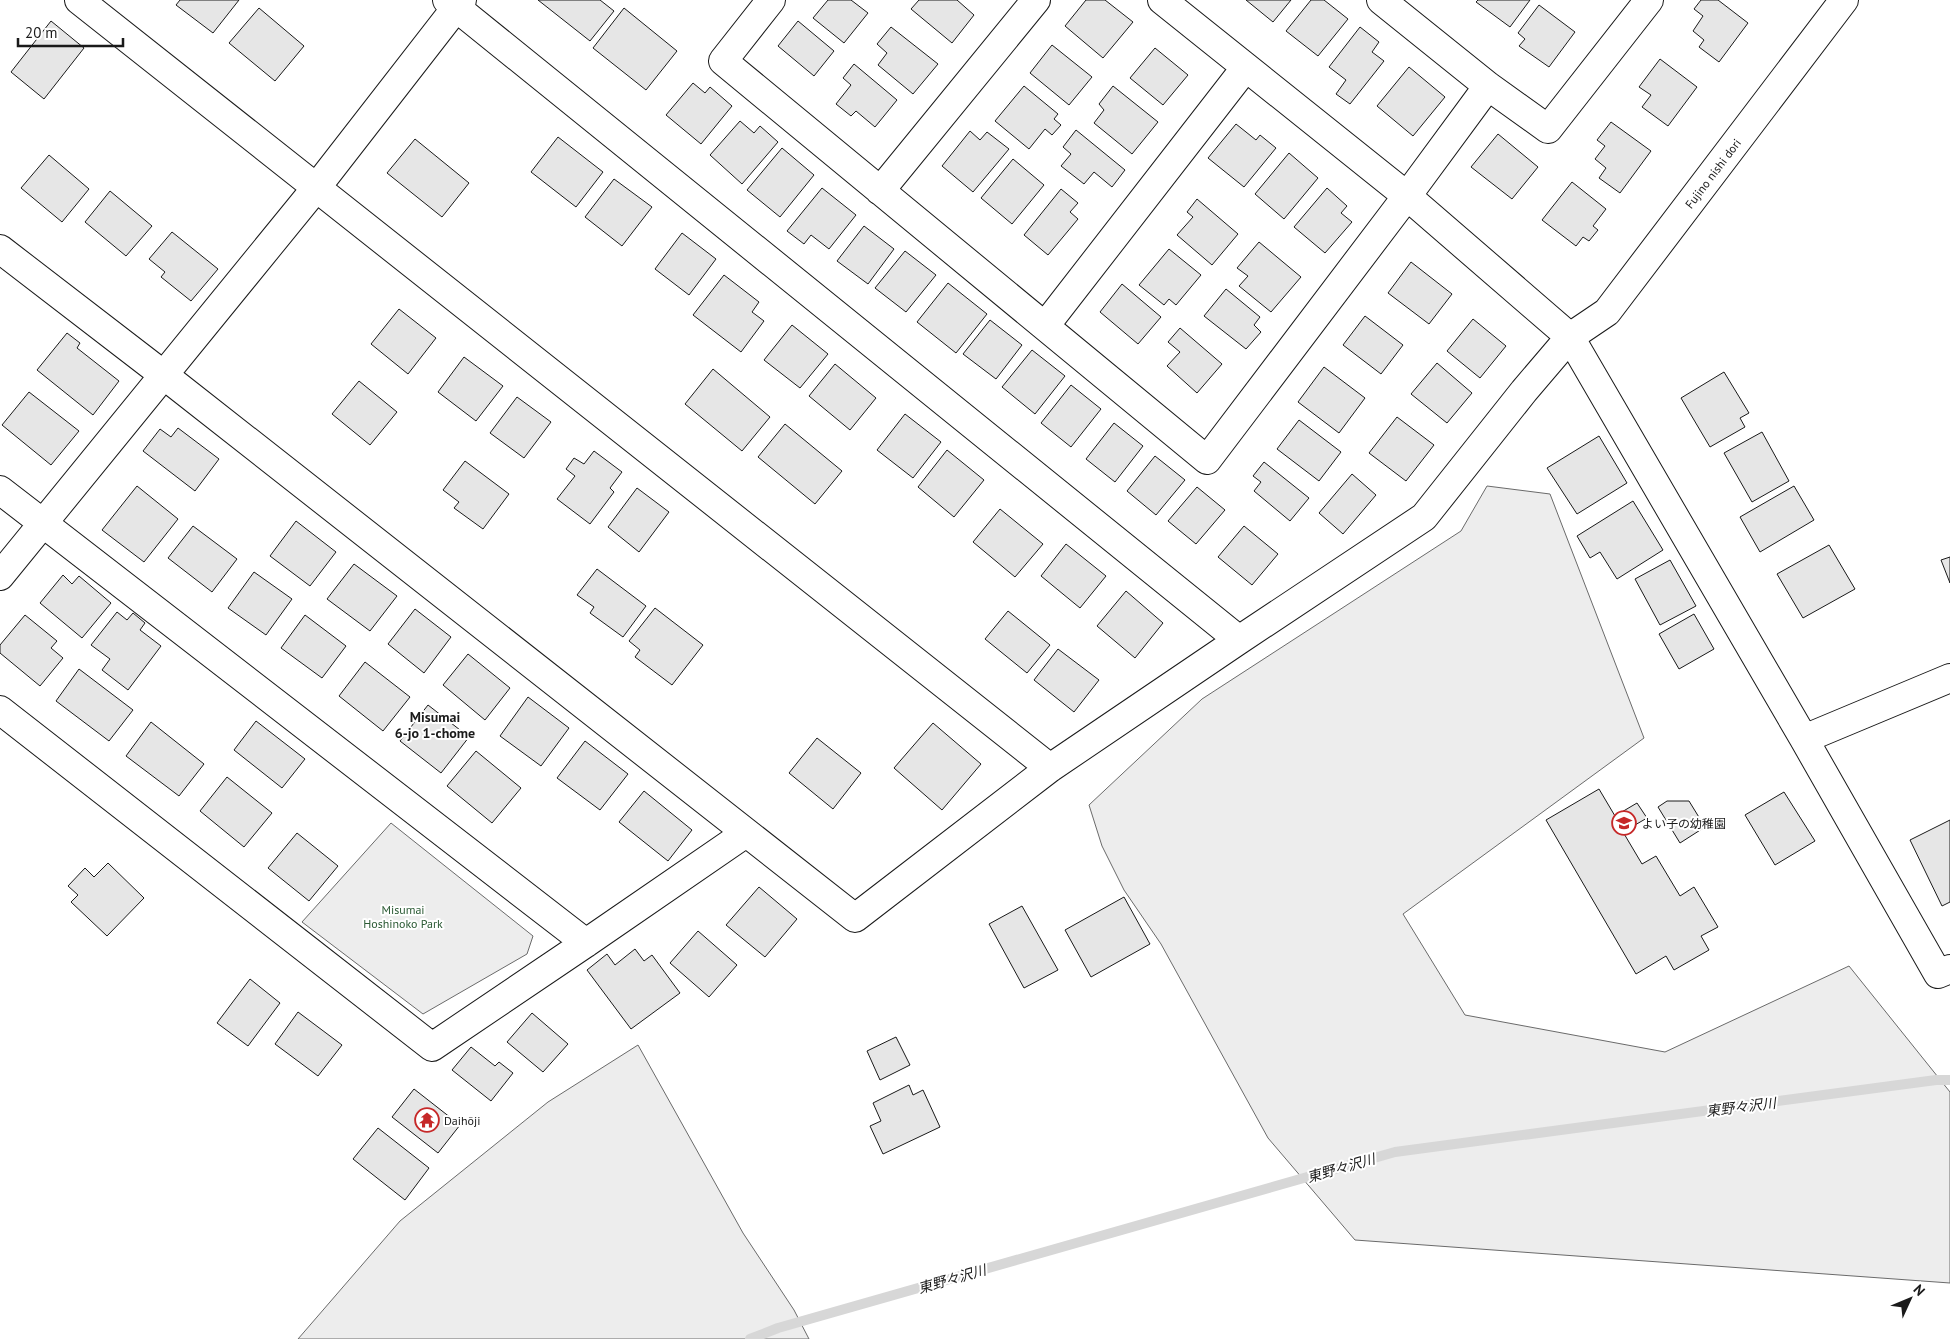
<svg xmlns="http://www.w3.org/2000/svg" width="1950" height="1339" font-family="'PT Sans','Noto Sans JP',sans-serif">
<rect width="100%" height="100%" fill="#fff"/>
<path fill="#ededed" stroke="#6a6a6a" d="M 1487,486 L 1550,494 L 1644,738 L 1403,914 L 1465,1015 L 1665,1052 L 1849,966 L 1950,1092 L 1950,1283 L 1355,1240 L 1268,1138 L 1161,944 L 1124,890 L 1102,846 L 1089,805 L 1202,699 L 1461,531 Z
M 391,823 L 533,936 L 527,954 L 423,1014 L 302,922 Z
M 638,1045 L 743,1233 L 794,1310 L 809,1339 L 298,1339 L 400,1221 L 548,1102 Z"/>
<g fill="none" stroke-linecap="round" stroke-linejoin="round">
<path stroke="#d7d7d7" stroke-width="10" d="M 750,1339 L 778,1328 L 1395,1152 L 1936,1080 L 1950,1080"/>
</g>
<path fill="#e6e6e6" stroke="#1a1a1a" d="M 180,0 L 239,0 L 213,33 L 176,5 Z
M 538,0 L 600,0 L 614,11 L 590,41 Z
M 828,0 L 851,0 L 868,13 L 844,43 L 813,18 Z
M 919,0 L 957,0 L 974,15 L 952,43 L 911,9 Z
M 1086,0 L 1105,0 L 1133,22 L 1103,58 L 1065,26 Z
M 1246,0 L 1291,0 L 1273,22 Z
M 1311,0 L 1324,0 L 1348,19 L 1318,56 L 1286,31 Z
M 1478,0 L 1530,0 L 1510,27 L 1476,2 Z
M 1701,0 L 1718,0 L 1748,23 L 1719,62 L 1699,47 L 1704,40 L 1693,31 L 1703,16 L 1694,9 Z
M 1539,5 L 1575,32 L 1549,67 L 1519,46 L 1525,39 L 1518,33 Z
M 259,8 L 304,46 L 275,81 L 229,43 Z
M 624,8 L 677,51 L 646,90 L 593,48 Z
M 51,21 L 84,48 L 44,99 L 11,72 Z
M 798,21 L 834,51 L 814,76 L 778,46 Z
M 891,27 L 938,64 L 913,94 L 878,65 L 887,53 L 877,44 Z
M 1360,27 L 1379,42 L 1372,52 L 1384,61 L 1350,104 L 1336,94 L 1346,80 L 1329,67 Z
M 1052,45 L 1092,77 L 1069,105 L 1030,73 Z
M 1155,48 L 1188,75 L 1163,105 L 1130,78 Z
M 1660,59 L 1697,87 L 1668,126 L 1642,107 L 1651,95 L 1639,87 Z
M 854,64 L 897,100 L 875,127 L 856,111 L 851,116 L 836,104 L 851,85 L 843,78 Z
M 1409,67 L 1445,97 L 1413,136 L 1377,106 Z
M 693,83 L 705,93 L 710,87 L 732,106 L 701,144 L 666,115 Z
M 1024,86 L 1058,114 L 1054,119 L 1061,125 L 1052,135 L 1045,129 L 1029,149 L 995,121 Z
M 1113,86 L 1158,122 L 1132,154 L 1094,123 L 1104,110 L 1099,104 Z
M 740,121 L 754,133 L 760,126 L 778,142 L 742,184 L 710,155 Z
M 1611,122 L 1651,151 L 1620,193 L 1599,178 L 1606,168 L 1595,159 L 1605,146 L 1597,140 Z
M 1236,124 L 1256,140 L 1260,135 L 1276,148 L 1244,187 L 1208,158 Z
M 1076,130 L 1125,170 L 1112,187 L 1094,172 L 1084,184 L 1061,166 L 1071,154 L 1063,147 Z
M 970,131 L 980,140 L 987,132 L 1009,149 L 973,192 L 942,166 Z
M 1498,134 L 1538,167 L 1512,199 L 1471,167 Z
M 558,137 L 603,172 L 576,207 L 531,172 Z
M 415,139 L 469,183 L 442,217 L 387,173 Z
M 782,148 L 814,175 L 780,217 L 747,190 Z
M 1289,153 L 1318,178 L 1284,219 L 1255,194 Z
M 49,155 L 89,189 L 62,222 L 21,188 Z
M 1013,159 L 1044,185 L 1012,224 L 981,198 Z
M 614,179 L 652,207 L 622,246 L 585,217 Z
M 1572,182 L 1606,209 L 1593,226 L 1598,230 L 1589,241 L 1583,237 L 1576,246 L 1542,220 Z
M 822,188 L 856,215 L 829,249 L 811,235 L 804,244 L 787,231 Z
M 1327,188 L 1347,206 L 1341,213 L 1352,222 L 1325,253 L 1294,227 Z
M 1061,189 L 1078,203 L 1070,212 L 1078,219 L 1048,255 L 1024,235 Z
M 110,191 L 152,226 L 126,256 L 85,222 Z
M 1197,199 L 1238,234 L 1212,265 L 1177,235 L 1193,217 L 1187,212 Z
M 864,226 L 894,249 L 868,284 L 837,261 Z
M 172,232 L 218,269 L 191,301 L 161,277 L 165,272 L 149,259 Z
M 682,233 L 716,259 L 689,295 L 655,269 Z
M 1259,242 L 1301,277 L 1271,312 L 1239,286 L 1248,276 L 1237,268 Z
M 1169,249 L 1201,275 L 1176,305 L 1169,299 L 1164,305 L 1139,285 Z
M 905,251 L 936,275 L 906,312 L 875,288 Z
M 1411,262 L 1452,294 L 1429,324 L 1388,293 Z
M 724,275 L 759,302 L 752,312 L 764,321 L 741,352 L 693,315 Z
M 948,283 L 987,314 L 956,353 L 917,322 Z
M 1122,284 L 1161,317 L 1138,344 L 1100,312 Z
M 1226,289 L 1260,317 L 1254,325 L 1261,332 L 1246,349 L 1204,316 Z
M 399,309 L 436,338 L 408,374 L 371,344 Z
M 1365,316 L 1403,345 L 1381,374 L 1343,345 Z
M 1473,319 L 1506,346 L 1480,378 L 1447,351 Z
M 990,320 L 1022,345 L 996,379 L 963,354 Z
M 792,325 L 828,354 L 800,388 L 764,360 Z
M 1180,328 L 1222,364 L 1197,393 L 1167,366 L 1180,352 L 1168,342 Z
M 67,333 L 80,343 L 77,348 L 119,381 L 93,415 L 37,370 Z
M 1032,350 L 1065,376 L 1035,414 L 1002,387 Z
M 464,357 L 503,386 L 476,421 L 438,392 Z
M 1437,363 L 1472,393 L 1447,423 L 1411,394 Z
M 835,364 L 876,398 L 850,430 L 809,396 Z
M 1324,367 L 1365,398 L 1339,433 L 1298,402 Z
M 713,369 L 770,417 L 742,451 L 685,404 Z
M 1724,372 L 1749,413 L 1740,418 L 1745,427 L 1710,447 L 1681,398 Z
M 359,381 L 397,412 L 370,445 L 332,414 Z
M 1071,385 L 1101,409 L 1071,447 L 1041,423 Z
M 29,392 L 79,431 L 51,465 L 2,425 Z
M 517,397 L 551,422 L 524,458 L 490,433 Z
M 905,414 L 941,442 L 913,478 L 877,450 Z
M 1397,417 L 1434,445 L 1406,481 L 1369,453 Z
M 1299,420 L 1341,452 L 1319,481 L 1277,449 Z
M 1114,423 L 1143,446 L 1115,482 L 1086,459 Z
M 785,424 L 842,471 L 815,504 L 758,457 Z
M 178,428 L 219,459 L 195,491 L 143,451 L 160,429 L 171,437 Z
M 1762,432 L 1789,481 L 1752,502 L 1724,453 Z
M 1599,436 L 1627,483 L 1577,514 L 1547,468 Z
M 947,450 L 984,480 L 954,517 L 918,487 Z
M 594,451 L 622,472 L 610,488 L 614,492 L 590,524 L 557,499 L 575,476 L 566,469 L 574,458 L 584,464 Z
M 1155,456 L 1185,480 L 1156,515 L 1127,491 Z
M 465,461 L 509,494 L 483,529 L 454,508 L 459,502 L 443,490 Z
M 1264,462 L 1309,498 L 1290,521 L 1254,491 L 1261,482 L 1253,476 Z
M 1352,474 L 1376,495 L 1343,534 L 1319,513 Z
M 137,486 L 178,519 L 144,562 L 102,530 Z
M 1794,486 L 1814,520 L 1760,552 L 1740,517 Z
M 1197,487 L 1225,510 L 1196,544 L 1168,521 Z
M 637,488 L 669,512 L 639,552 L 608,527 Z
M 1633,501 L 1663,550 L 1617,579 L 1600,552 L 1590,558 L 1577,536 Z
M 1000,509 L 1043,544 L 1015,577 L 973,542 Z
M 296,521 L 336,552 L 310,586 L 270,556 Z
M 193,526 L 237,559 L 212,592 L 168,558 Z
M 1244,526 L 1278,554 L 1252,585 L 1218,557 Z
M 1066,544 L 1106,576 L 1080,608 L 1041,576 Z
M 1829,545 L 1855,589 L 1803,618 L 1777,574 Z
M 1950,557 L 1950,583 L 1941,560 Z
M 1670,560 L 1696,606 L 1660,625 L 1635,579 Z
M 354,564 L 397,596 L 370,631 L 327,599 Z
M 597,569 L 646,606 L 623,637 L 590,613 L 594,607 L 577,595 Z
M 254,572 L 292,599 L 266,635 L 228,608 Z
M 63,575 L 72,584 L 79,576 L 111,603 L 82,638 L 40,603 Z
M 1126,591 L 1163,623 L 1135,658 L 1097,626 Z
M 655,608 L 703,645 L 672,685 L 635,657 L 640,650 L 629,641 Z
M 415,609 L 451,637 L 424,673 L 388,644 Z
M 1008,611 L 1050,645 L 1027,673 L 985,639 Z
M 117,612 L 127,620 L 133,613 L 145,623 L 140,630 L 161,646 L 128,690 L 102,670 L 110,659 L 91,645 Z
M 1694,614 L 1714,649 L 1679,669 L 1659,634 Z
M 25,615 L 57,641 L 51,648 L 63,658 L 40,686 L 0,653 L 0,645 Z
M 305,615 L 346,646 L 322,678 L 281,648 Z
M 1058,649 L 1099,680 L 1074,712 L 1034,680 Z
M 468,654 L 510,688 L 485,720 L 443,685 Z
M 365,662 L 410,697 L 383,731 L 339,696 Z
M 79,669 L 133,710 L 109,741 L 56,701 Z
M 528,697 L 569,728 L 541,766 L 500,736 Z
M 428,705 L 469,737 L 441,773 L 400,741 Z
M 256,721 L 305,759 L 282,788 L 234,750 Z
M 151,722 L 204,764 L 179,796 L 126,756 Z
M 933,723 L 981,764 L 942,810 L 894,768 Z
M 817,738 L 861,773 L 833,809 L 789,773 Z
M 585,741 L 628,774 L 600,810 L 557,778 Z
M 476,751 L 521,788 L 492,823 L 447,786 Z
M 227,777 L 272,813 L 244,847 L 200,811 Z
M 1599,789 L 1615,816 L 1637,803 L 1647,818 L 1623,832 L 1642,864 L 1656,856 L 1680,896 L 1694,887 L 1718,927 L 1701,936 L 1709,950 L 1674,970 L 1666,956 L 1636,974 L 1546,820 Z
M 644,791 L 692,830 L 668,861 L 619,822 Z
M 1784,792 L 1815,841 L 1775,865 L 1745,815 Z
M 1667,801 L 1689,801 L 1705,827 L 1680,843 L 1658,807 Z
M 1950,820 L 1950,902 L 1942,906 L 1910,840 Z
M 297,833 L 338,866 L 309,901 L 268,868 Z
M 108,863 L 144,898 L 107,936 L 71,902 L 78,895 L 68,886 L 85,868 L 94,877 Z
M 759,887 L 797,919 L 765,957 L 726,925 Z
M 1124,897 L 1150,944 L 1091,977 L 1065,930 Z
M 1022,906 L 1058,970 L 1024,988 L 989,924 Z
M 698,931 L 737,965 L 709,997 L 670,963 Z
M 635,949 L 644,961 L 652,955 L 680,993 L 631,1029 L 587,970 L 607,954 L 615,965 Z
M 250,979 L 280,1003 L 248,1046 L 217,1023 Z
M 298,1012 L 342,1045 L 318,1076 L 275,1044 Z
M 532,1013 L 568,1044 L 543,1072 L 507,1042 Z
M 896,1037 L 910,1065 L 880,1080 L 867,1051 Z
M 471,1047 L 495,1066 L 499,1062 L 513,1073 L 491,1101 L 452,1070 Z
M 909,1085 L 913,1095 L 923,1090 L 940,1127 L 883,1154 L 870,1126 L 881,1121 L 873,1103 Z
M 414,1089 L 460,1125 L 438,1153 L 392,1117 Z
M 378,1128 L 429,1168 L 405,1200 L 353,1159 Z"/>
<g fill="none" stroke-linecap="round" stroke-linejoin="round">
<g stroke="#1a1a1a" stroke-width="30">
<path id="minor" d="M 79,0 L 1050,768
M 447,0 L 1239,640
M 771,0 L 723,61 L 1207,460 L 1407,196 L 1488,86
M 1162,0 L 1407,196 L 1570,337 L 1804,739 L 1938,974 L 1950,969
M 1381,0 L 1488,86 L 1548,129 L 1649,0
M 880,191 L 1036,0
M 0,249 L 165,376 L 855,918 L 1050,768 L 1239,640 L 1424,517 L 1524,391 L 1570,337
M 1045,326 L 1246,67
M 0,490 L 586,943
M 0,576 L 316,188 L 462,0
M 0,710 L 432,1047 L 586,943 L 746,833
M 1804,739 L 1950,678"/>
</g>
<g stroke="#1a1a1a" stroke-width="30">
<g id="tertiary">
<path id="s1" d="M 1570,337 L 1607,312 L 1844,0"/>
</g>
</g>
<use href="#minor" stroke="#fff" stroke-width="28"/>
<use href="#tertiary" stroke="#fff" stroke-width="28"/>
</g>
<defs>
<g id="school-ring" transform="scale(1.25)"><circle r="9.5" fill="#fff" stroke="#c62828" stroke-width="1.5"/><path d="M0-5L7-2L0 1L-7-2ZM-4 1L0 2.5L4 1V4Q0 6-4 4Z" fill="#c62828"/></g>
<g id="temple-ring" transform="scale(1.25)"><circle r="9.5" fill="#fff" stroke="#c62828" stroke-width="1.5"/><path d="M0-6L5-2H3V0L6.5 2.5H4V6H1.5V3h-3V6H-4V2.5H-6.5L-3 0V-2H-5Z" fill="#c62828"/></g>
</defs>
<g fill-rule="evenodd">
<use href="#school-ring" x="1624" y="823"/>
<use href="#temple-ring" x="427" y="1120"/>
</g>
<g text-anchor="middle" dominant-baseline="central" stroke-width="4" stroke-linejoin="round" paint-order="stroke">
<g font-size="12" fill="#1a1a1a" stroke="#fff">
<text stroke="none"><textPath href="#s1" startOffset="219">Fujino nishi dori</textPath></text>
</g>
<g font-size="12" fill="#1a1a1a" stroke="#fff" text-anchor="start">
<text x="1642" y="823">よい子の幼稚園</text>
<text x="444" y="1120">Daihōji</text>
</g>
<g font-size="12" fill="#2b5a34" stroke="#fff">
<text x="403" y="909">Misumai<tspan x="403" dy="14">Hoshinoko Park</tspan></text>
</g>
<g font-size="14" font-weight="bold" fill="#1a1a1a" stroke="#fff">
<text x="435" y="717">Misumai<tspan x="435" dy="16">6-jo 1-chome</tspan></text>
</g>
<g font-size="14" font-style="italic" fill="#1a1a1a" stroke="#fff">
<text transform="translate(1741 1107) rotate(-7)">東野々沢川</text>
<text transform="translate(1341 1168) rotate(-16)">東野々沢川</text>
<text transform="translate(952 1279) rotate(-16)">東野々沢川</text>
</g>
</g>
<g transform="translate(1910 1299) rotate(46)" stroke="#ffffff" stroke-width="4" paint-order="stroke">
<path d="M0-4L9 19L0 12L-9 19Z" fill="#1a1a1a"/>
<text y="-8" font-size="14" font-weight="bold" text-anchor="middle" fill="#1a1a1a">N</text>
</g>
<path d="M18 38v8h105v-8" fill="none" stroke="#1a1a1a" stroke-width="2.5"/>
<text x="25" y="38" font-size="15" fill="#1a1a1a" stroke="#ffffff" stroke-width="4" paint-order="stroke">20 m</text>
</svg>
